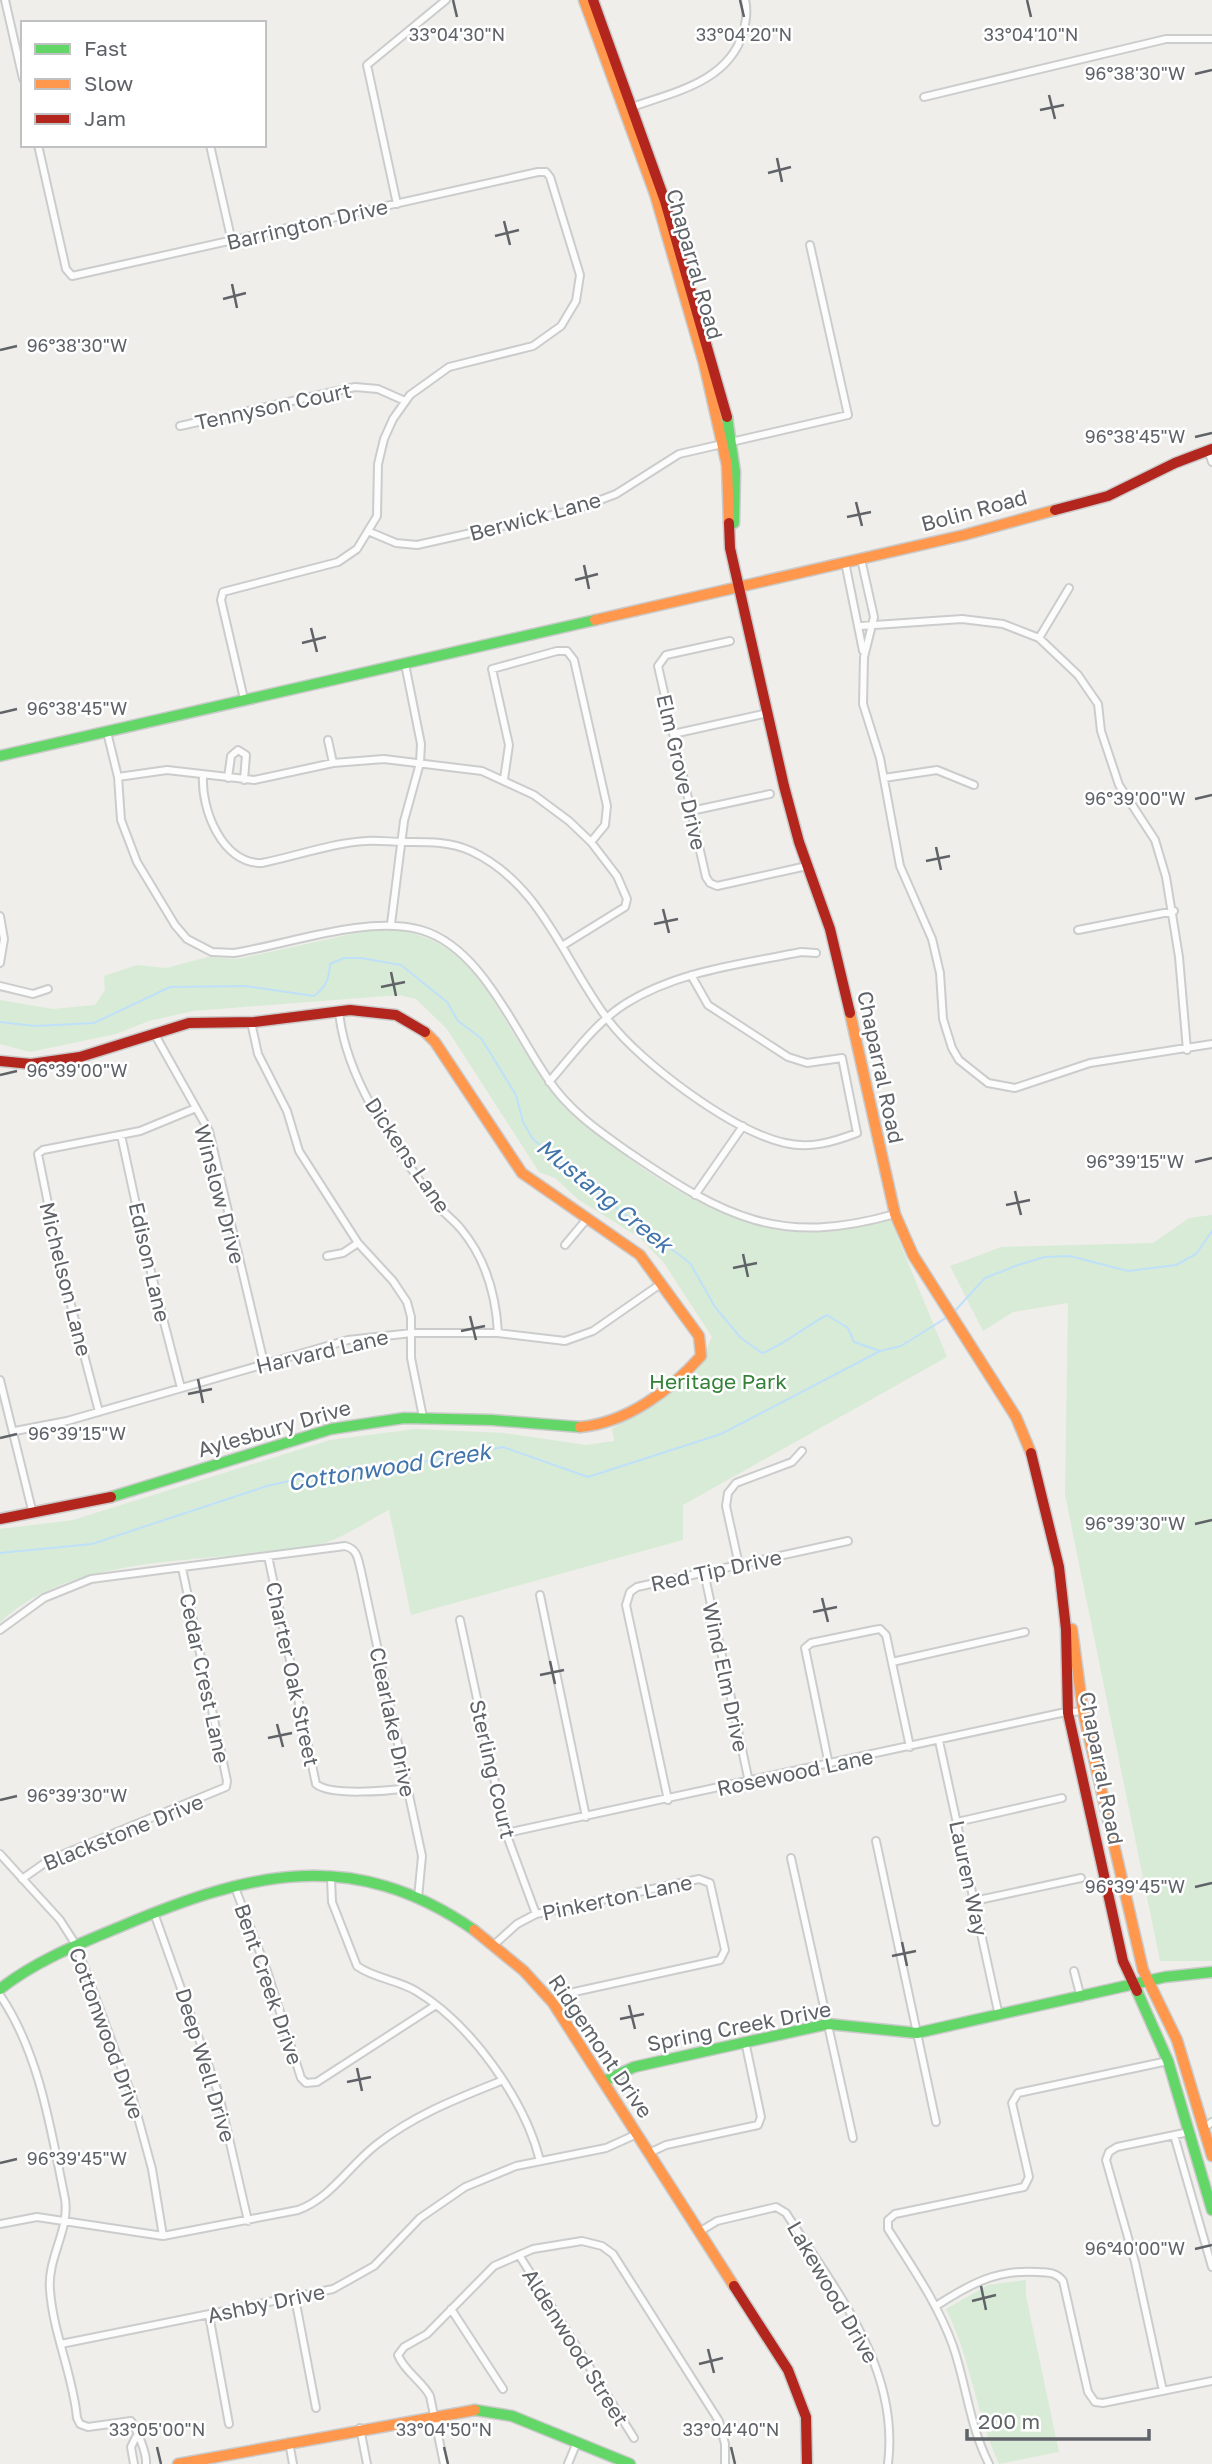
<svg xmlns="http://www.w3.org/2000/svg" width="1212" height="2464" font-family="'Golos Text',sans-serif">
<rect width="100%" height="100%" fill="#efeeea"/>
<path fill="#d8ebd6" d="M 374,929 C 467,929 485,992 530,1060 C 537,1070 543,1082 551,1091 C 604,1148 716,1229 796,1232 C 829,1234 858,1227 890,1219 L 947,1357 L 683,1505 L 683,1540 L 411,1615 L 389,1510 C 367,1521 341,1540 317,1545 C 219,1565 75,1549 0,1623 L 0,1529 L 73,1520 L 330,1440 L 415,1429 L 504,1433 L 586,1445 L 614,1441 L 612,1429 L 697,1371 L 712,1337 L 664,1263 L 640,1238 L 579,1200 L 555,1178 L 539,1172 L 447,1029 L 416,999 L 399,995 L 193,1011 L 149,1021 L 116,1034 L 30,1052 L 0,1044 L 0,1000 L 53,1009 L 95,1005 L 105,990 L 104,976 L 137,965 L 166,968 L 208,957 L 238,959 Z
M 1212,1215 L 1212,1961 L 1160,1961 L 1065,1495 L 1068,1303 L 1013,1312 L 983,1331 L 950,1266 L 1001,1247 L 1153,1243 L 1189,1218 Z
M 1026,2280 L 1026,2296 L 1059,2452 L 999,2464 C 976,2414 971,2359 946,2309 L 988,2285 Z"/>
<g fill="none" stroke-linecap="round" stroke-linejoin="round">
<path stroke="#bfe0f9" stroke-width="2" d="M 0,1022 L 35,1026 L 94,1023 L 170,987 L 246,986 L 314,996 C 326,987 329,979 330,964 L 344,958 L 361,958 L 401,965 L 447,1002 L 458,1021 L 481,1038 L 516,1095 L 523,1122 L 533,1139 L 593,1190 L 690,1263 L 715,1307 L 741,1338 L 762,1353 C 786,1344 804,1327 827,1315 L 848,1328 L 854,1342 L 880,1351
M 953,1313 L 985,1278 L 1018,1265 L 1045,1257 L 1070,1256 L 1128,1271 L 1176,1265 L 1196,1254 L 1212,1231
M 0,1553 L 92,1544 L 267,1486 L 351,1467 L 428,1461 L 503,1447 L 588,1477 L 721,1434 L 880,1351 L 901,1346 L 949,1316"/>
<g stroke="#cbcccc" stroke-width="10">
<path id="street" d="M 5,0 L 23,79
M 924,97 L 1166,39 L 1212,39
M 632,107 C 674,92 728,82 743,33 C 746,22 748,11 745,0
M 38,145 L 66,269 L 72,276 L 538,172 L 546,172 L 550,177 L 580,275 L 576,301 L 561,326 L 533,346 L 449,367 L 410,395 L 393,419 L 384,439 L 378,464 L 377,516 L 357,549 L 338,562 L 223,592 L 221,600 L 244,699
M 210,145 L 232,242
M 397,204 L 367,65 L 446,0
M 180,426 L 355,387 L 378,389 L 405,401
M 1208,450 L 1212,462
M 370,532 L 396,543 L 417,545 L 574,510 L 616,494 L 679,454 L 848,415 L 810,245
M 861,559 L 874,617 L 864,657 L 863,704 L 880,758 L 900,866 L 932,939 L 940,973 L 943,1019 L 952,1048 L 959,1060 L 988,1083 L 1015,1088 L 1090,1063 L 1212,1044
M 845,562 L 863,651
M 860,626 L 962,619 L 1003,624 L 1039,638 L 1078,675 L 1098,704 L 1101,731 L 1119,785 L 1155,840 L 1166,877 L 1179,957 L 1187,1050
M 1039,638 L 1069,588
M 730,641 L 666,655 L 658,666 L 706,877 L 710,883 L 717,886 L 807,866
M 107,732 L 118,777 L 121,820 L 137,862 L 175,925 L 187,939 L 212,952 L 234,953 C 289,944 367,915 421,930 C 481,947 514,1030 548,1079 C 568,1110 600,1132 630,1153 C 724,1217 780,1247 895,1214
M 673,734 L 768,713
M 328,740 L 333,763
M 203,776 C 201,809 222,864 262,863 C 297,856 331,843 366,841 C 378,840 391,842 403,842 C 426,842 449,841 471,851 C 542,884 564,962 609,1021 C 641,1063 732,1131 785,1143 C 810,1149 833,1142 857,1133 L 842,1058 L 807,1063 L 788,1057 L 708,1005 L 691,975
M 118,777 L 167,770 L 254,780 L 333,763 L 384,759 L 482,771 L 534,795 L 569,821 L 591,842 L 617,876 L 627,899 L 625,907 L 562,946
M 228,778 L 231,756 L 238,750 L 246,755 L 244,780
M 884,778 L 937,770 L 974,785
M 504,779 L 509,745 L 492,669 L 557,651 L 567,651 L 574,660 L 607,806 L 605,825 L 591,842
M 691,811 L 770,794
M 0,916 L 4,939 L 0,963
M 391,924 L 404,821 L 420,763 L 421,744 L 405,664
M 1078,930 L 1174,911
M 0,986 L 33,994 L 48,989
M 339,1012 C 346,1081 395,1146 435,1202 C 442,1212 453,1219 461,1229 C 486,1259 496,1295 498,1333
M 251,1022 L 258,1054 L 287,1111 L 299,1151 L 358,1243 L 393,1281 L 407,1302 L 411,1317 L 411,1358 L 423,1417
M 154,1033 L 209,1131 L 264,1363
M 549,1082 C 572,1056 595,1023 625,1004 C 677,971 742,964 801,952 L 816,953
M 121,1135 L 148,1260 L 181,1388
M 695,1195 L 743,1126
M 565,1245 L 586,1220
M 327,1256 L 343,1253 L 358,1243
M 0,1380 L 33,1514
M 99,1412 L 60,1263 L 38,1154 L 43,1150 L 140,1131 L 196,1108
M 15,1431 L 67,1421 L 348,1340 L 412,1333 L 498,1333 L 565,1341 L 593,1331 L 662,1283
M 268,1556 L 316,1784 C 330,1796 388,1791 407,1788
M 739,1565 L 726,1506 L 728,1493 L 736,1483 L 792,1462 L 802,1451
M 704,1572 L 749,1782
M 540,1595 L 586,1817
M 460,1620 L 506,1833 L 536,1914
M 0,1630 L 44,1598 L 91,1579 L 345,1546 C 358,1549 358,1560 361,1571 L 422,1856 L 418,1898
M 892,1662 L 1025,1632
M 939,1741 L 999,2016
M 829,1765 L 805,1648 L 811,1643 L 874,1630 L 880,1629 L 886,1635 L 910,1747
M 668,1800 L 626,1605 L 630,1592 L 637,1587 L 848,1541
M 957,1822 L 1062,1798
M 506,1833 L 1061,1713 L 1083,1711
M 876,1841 L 936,2122
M 0,1854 L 60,1920 L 76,1945 L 133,2099 L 152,2169 L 163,2236
M 791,1858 L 853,2138
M 331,1878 L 332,1902 L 357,1966 C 373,1978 398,1980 416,1991 C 471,2024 525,2100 540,2161
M 22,1879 L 49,1860 L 226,1787 L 227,1781 L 182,1568
M 234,1885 L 267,1971 L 301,2078 L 306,2083 L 317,2082 L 436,2005
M 974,1901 L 1081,1878
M 154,1913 L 219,2095 L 248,2221
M 496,1943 L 517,1924 L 536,1914 L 699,1879 L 710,1883 L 725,1950 L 720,1960 L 574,1992 L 553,2003
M 1074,1971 L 1081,1998
M 0,1995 C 40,2054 51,2131 65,2199 C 70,2230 47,2258 50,2290 C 53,2333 73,2375 77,2418 L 80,2424 L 88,2427 L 131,2421 C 137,2430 147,2453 146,2464
M 1204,2128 L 1212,2122
M 1174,2135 L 1212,2267
M 649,2153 L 666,2145 L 758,2125 L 761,2117 L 745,2041
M 0,2224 L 37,2217 L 163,2236 L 298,2210 C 331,2198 349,2166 376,2145 C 414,2115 456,2099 501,2081
M 699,2232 L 717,2221 L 776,2207 L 786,2213 C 835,2290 900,2367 888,2464
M 519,2255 L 634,2438
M 295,2298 L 316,2408
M 936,2306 C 970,2284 997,2269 1038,2272 C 1049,2273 1056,2272 1063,2281 L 1088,2392 L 1095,2402 L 1103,2403 L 1212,2381
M 451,2309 L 503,2389
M 209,2315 L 229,2424
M 61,2344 L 333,2289 L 374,2266 L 420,2218 L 465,2187 L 516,2166 L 606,2148 L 637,2134
M 1163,2391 L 1135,2262 L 1106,2160 L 1109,2152 L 1117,2147 L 1189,2132
M 360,2428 L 367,2464
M 289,2442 L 293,2464
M 134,2464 L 131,2447 L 136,2437
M 444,2464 L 430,2396 C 422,2381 404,2371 398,2355 L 404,2347 L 427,2334 L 494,2266 L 533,2249 L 582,2241 L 602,2246 L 613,2254 L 719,2421 L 725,2444 L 725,2464
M 568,2464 L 577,2442
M 989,2464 C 969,2424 967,2387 953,2346 C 938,2304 912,2267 888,2229 L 888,2220 L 895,2214 L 1024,2187 L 1029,2177 L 1012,2103 L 1018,2093 L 1168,2061"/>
</g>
<g stroke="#cacacb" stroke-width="13">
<path id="fast" d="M 727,417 L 735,472 L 734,523
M 0,756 L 595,620
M 111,1497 L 331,1429 L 404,1418 L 492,1420 L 580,1427
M 0,1989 C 37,1960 79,1944 122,1926 C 248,1873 351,1845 474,1930
M 1137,1991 L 1168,2061 L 1212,2210
M 604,2081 L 634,2067 L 828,2024 L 917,2033 L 1165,1977 L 1212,1972
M 475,2410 L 512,2416 L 630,2464"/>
</g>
<g stroke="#cacacb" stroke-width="13">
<path id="slow" d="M 584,0 L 655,194 L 704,363 L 727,465 L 729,523
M 595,620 L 964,535 L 1055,510
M 850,1013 L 895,1214 L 913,1255 L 1016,1417 L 1031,1453
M 425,1032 L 435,1042 L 522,1173 L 640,1255 L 699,1336 L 701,1356 C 670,1391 626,1423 580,1427
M 1072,1629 L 1083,1711 L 1143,1970 L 1177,2040 L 1212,2156
M 474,1930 L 524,1971 L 553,2003 L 734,2286
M 178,2464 L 475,2410"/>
</g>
<g stroke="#cacacb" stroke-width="13">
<path id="jam" d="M 593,0 L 665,201 L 727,417
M 1055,510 L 1108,496 L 1175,463 L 1212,449
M 729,523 L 730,548 L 784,786 L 799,842 L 830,929 L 850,1013
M 0,1061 L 31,1064 L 80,1057 L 189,1023 L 254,1022 L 350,1010 L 396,1015 L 425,1032
M 1031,1453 L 1059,1567 L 1066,1629 L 1068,1713 L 1123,1961 L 1137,1991
M 0,1519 L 111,1497
M 734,2286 L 788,2370 L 806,2417 L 807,2464"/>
</g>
<use href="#street" stroke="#fdfcfc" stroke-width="6"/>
<use href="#fast" stroke="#63d668" stroke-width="10"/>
<use href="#slow" stroke="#ff974d" stroke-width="10"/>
<use href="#jam" stroke="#b3261e" stroke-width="10"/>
</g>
<path fill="none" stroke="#5f6368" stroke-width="2.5" d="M 453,0 L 457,17M 740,0 L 744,17M 1027,0 L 1031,17M 1195,74 L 1212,70M 1049,95 L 1055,119M 1040,110 L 1064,105M 777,158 L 782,182M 768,173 L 791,167M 504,221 L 510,245M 495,236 L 519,230M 232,284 L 237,308M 223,299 L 246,293M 0,350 L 17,346M 1195,437 L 1212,433M 856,502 L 862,526M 847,517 L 871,512M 584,565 L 589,589M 575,580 L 598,574M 311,628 L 317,652M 302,643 L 326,637M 0,713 L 17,709M 1195,799 L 1212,795M 936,847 L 941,870M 926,861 L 950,856M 663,909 L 669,933M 654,924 L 678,919M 391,972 L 396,996M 381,987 L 405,982M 0,1075 L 17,1071M 1195,1162 L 1212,1158M 1015,1191 L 1021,1215M 1006,1205 L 1030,1200M 743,1254 L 748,1277M 733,1268 L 757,1263M 470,1316 L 476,1340M 461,1331 L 485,1326M 198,1379 L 203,1403M 188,1394 L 212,1389M 0,1438 L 17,1434M 1195,1524 L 1212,1520M 822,1598 L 828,1622M 813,1612 L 837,1607M 550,1661 L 555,1684M 540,1675 L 564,1670M 277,1724 L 283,1747M 268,1738 L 292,1733M 0,1800 L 17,1796M 1195,1887 L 1212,1883M 902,1942 L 907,1966M 892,1956 L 916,1951M 629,2005 L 635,2029M 620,2019 L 644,2014M 357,2068 L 362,2091M 347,2082 L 371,2077M 0,2163 L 17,2159M 1195,2249 L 1212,2245M 981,2286 L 986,2310M 972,2301 L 996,2295M 708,2349 L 714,2373M 699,2364 L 723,2358M 157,2447 L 161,2464M 444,2447 L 448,2464M 731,2447 L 735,2464"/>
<g text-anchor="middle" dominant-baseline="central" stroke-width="5" stroke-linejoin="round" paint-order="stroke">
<g font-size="21" fill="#5f6368" stroke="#fff">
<text transform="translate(307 224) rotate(-13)">Barrington Drive</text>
<text transform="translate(695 264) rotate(74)">Chaparral Road</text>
<text transform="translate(273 406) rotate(-12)">Tennyson Court</text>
<text transform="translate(974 510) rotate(-15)">Bolin Road</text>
<text transform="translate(535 516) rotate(-15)">Berwick Lane</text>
<text transform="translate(682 772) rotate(77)">Elm Grove Drive</text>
<text transform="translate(881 1067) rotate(78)">Chaparral Road</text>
<text transform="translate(408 1155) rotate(56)">Dickens Lane</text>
<text transform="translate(220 1194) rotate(75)">Winslow Drive</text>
<text transform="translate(150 1262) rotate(77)">Edison Lane</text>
<text transform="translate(66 1279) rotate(76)">Michelson Lane</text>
<text transform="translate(322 1351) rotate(-13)">Harvard Lane</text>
<text transform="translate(274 1428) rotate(-16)">Aylesbury Drive</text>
<text transform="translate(716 1570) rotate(-12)">Red Tip Drive</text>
<text transform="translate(293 1674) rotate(78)">Charter Oak Street</text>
<text transform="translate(726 1677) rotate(78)">Wind Elm Drive</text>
<text transform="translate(205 1678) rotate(78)">Cedar Crest Lane</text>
<text transform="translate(393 1722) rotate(78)">Clearlake Drive</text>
<text transform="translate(1102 1768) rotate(79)">Chaparral Road</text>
<text transform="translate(493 1769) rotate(77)">Sterling Court</text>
<text transform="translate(795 1772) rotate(-12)">Rosewood Lane</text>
<text transform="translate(123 1832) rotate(-22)">Blackstone Drive</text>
<text transform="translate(969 1878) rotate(78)">Lauren Way</text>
<text transform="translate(617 1897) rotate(-12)">Pinkerton Lane</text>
<text transform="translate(269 1984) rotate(71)">Bent Creek Drive</text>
<text transform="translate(739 2026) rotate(-11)">Spring Creek Drive</text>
<text transform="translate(107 2033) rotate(70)">Cottonwood Drive</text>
<text transform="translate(601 2046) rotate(56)">Ridgemont Drive</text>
<text transform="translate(206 2065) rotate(73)">Deep Well Drive</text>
<text transform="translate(833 2292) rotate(60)">Lakewood Drive</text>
<text transform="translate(266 2303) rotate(-12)">Ashby Drive</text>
<text transform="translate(576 2347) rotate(58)">Aldenwood Street</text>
</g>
<g font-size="21" fill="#348238" stroke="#fff">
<text x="718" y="1381">Heritage Park</text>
</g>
<g font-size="23" font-style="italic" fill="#4174aa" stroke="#fff">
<text transform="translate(605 1195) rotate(39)">Mustang Creek</text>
<text transform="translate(389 1466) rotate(-9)">Cottonwood Creek</text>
</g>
</g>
<g font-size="18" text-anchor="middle" fill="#5f6368" stroke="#fff" stroke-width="5" stroke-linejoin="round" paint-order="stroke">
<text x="457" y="41">33°04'30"N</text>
<text x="744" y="41">33°04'20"N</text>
<text x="1031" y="41">33°04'10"N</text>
<text x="1135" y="80">96°38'30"W</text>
<text x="77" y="352">96°38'30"W</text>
<text x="1135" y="443">96°38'45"W</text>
<text x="77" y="715">96°38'45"W</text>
<text x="1135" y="805">96°39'00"W</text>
<text x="77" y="1077">96°39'00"W</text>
<text x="1135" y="1168">96°39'15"W</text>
<text x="77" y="1440">96°39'15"W</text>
<text x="1135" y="1530">96°39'30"W</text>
<text x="77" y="1802">96°39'30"W</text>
<text x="1135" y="1893">96°39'45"W</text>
<text x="77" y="2165">96°39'45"W</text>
<text x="1135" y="2255">96°40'00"W</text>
<text x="157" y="2436">33°05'00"N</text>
<text x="444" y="2436">33°04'50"N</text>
<text x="731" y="2436">33°04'40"N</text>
</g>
<rect x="21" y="21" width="245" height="126" fill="#ffffff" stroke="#bfc1c3" stroke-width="2"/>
<rect x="35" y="44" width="35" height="10" fill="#63d668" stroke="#bfc1c3" stroke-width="2"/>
<text x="84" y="56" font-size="21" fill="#5f6368">Fast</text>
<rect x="35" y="79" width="35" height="10" fill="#ff974d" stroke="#bfc1c3" stroke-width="2"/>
<text x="84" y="91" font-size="21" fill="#5f6368">Slow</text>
<rect x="35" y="114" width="35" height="10" fill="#b3261e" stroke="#bfc1c3" stroke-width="2"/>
<text x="84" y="126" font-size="21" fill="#5f6368">Jam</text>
<path d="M967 2429v10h182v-10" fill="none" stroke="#5f6368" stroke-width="3.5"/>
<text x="978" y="2429" font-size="21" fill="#5f6368" stroke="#ffffff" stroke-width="5" paint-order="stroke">200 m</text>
</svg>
